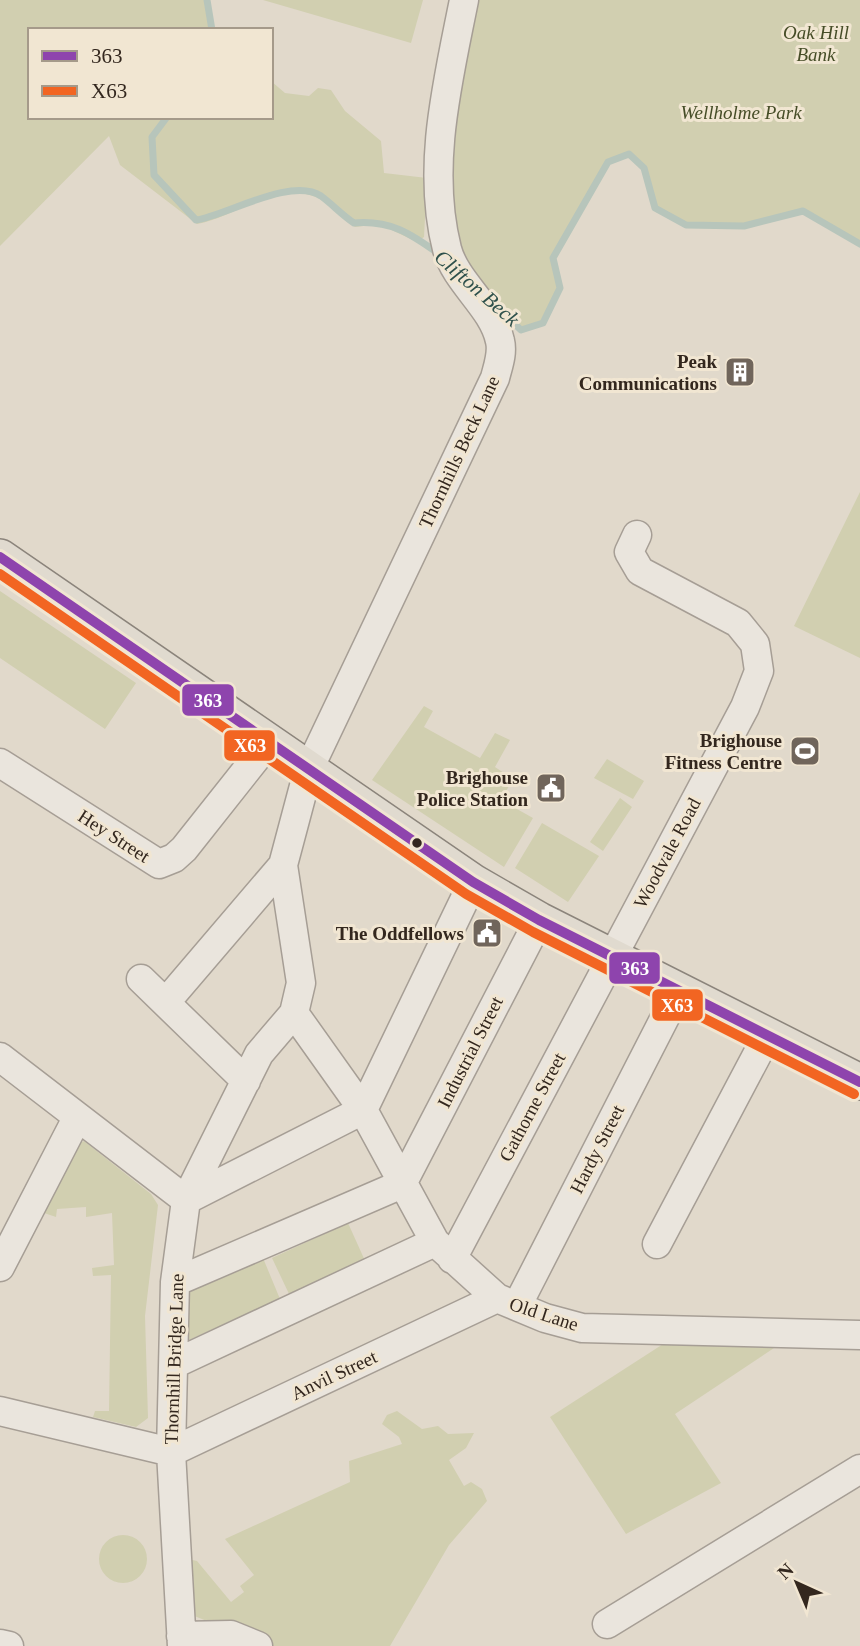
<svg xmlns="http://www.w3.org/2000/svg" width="860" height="1646" font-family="'Times New Roman',serif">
<rect width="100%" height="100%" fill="#e1d9cb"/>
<path fill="#d1cfb0" d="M 0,0 L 207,0 L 212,30 L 30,30 L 30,117 L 271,117 L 271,81 L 285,93 L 309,96 L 318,88 L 331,90 L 345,111 L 381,141 L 384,173 L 427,178 L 424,237 L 417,242 L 379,224 L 355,227 C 344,218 330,202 316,197 C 275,181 234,218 197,224 L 120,165 L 109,136 L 0,246 Z
M 263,0 L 423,0 L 411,43 Z
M 476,0 L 860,0 L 860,245 L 803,211 L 744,226 L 686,225 L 655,208 L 644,168 L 629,154 L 608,162 L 553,258 L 560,288 L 543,323 L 521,330 L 464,275 L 446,174 Z
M 860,492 L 860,658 L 794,626 Z
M 0,591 L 136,683 L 105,729 L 0,658 Z
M 424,706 L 433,711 L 424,727 L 480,758 L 495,733 L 510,740 L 495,767 L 513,779 L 501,800 L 533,818 L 504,867 L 372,780 Z
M 607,759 L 644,781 L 633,799 L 594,778 Z
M 620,798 L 632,807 L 603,851 L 590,842 Z
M 542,823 L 599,856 L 568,902 L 515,868 Z
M 84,1141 L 151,1194 L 158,1205 L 145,1316 L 148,1418 L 136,1427 L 93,1417 L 95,1411 L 109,1411 L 111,1275 L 93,1276 L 92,1268 L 114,1265 L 112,1213 L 86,1217 L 86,1207 L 57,1209 L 56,1217 L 44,1213 L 78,1144 Z
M 348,1223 L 366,1263 L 290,1296 L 272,1258 Z
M 263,1258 L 280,1299 L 182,1343 L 182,1292 Z
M 674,1337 L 780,1344 L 675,1414 L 721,1483 L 626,1534 L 550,1417 Z
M 397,1411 L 422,1429 L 438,1426 L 448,1434 L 474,1433 L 466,1448 L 449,1460 L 464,1486 L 471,1482 L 482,1489 L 487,1501 L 449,1545 L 390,1646 L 268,1646 L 192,1615 L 188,1559 L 197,1561 L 231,1602 L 244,1592 L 240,1586 L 254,1575 L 225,1539 L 350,1482 L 349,1461 L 402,1444 L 399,1437 L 382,1424 L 387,1415 Z
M99 1559a24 24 0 1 1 48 0a24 24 0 1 1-48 0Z"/>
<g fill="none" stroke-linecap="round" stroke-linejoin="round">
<path stroke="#b7c5bb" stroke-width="7" d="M 207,0 L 212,30
M 167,117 L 152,137 L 154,175 L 196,220 C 225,216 292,176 321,196 C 332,204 342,215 354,223 C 390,220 410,233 439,254
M 499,309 L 521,330 L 543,323 L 560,288 L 553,258 L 608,162 L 629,154 L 644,168 L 655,208 L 686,225 L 744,226 L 803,211 L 860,244"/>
<g stroke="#a69e95" stroke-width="31">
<path id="minor" d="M 0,763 L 159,864 L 174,858 L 184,849 L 268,743
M 141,979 L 246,1081
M 166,1002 L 283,865
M 294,1013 L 363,1110 L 435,1242 L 497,1298 L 545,1318 L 582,1328 L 860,1335
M 0,1057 L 186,1200 L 363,1110 L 473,882
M 657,1244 L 767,1036
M 452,1259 L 745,707 L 759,671 L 755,644 L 738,623 L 640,571 L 629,552 L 637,535
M 0,1267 L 77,1118
M 175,1282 L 402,1184 L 539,920
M 517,1306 L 678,992
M 174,1364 L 435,1242
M 0,1411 L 171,1452 L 497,1298
M 607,1624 L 860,1469
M 181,1636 L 231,1635 L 258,1646
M 0,1644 L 9,1646
M 182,1646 L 171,1452 L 175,1282 L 186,1200 L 259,1054 L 294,1013 L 301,983 L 283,865 L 308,771 L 495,378 C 498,366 503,353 500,341 C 493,307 456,283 447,249 C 426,167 448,81 464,0"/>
</g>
<g stroke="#8b847b" stroke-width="38">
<path id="major" d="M 0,557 L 473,882 L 539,920 L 860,1082"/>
</g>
<use href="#minor" stroke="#eae5dd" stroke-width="28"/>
<use href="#major" stroke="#e0dacf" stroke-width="35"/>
<g stroke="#f1e6d2" stroke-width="16">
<path id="bus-1" d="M 0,557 L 473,882 L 539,920 L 860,1082"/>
</g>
<g stroke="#f1e6d2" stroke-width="16">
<path id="bus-2" d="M 0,574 L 466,894 L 533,932 L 854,1094"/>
</g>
<use href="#bus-1" stroke="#8e44ad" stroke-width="10"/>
<use href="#bus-2" stroke="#f26522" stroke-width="10"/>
</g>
<defs>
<g id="building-square" transform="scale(1.575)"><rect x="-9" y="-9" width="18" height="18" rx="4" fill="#70655b" stroke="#f1e6d2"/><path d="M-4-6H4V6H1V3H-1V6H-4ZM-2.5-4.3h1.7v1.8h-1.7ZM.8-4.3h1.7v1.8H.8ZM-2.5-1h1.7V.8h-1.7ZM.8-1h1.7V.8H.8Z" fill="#fff"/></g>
<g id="stadium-square" transform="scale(1.575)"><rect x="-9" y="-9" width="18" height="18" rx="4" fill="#70655b" stroke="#f1e6d2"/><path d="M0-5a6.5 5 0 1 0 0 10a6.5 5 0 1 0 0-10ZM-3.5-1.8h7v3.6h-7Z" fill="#fff"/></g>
<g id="civic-square" transform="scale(1.575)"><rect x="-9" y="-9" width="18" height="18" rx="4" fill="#70655b" stroke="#f1e6d2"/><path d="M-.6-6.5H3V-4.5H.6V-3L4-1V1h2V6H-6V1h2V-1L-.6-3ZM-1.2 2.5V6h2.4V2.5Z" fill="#fff"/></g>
</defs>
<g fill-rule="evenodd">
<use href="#building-square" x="740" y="372"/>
<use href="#stadium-square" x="805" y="751"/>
<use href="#civic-square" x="551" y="788"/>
<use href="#civic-square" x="487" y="933"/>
</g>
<circle fill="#33271e" stroke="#f1e6d2" stroke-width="2.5" cx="417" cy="843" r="6"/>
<g text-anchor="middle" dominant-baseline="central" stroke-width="6" stroke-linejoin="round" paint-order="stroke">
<g font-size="19" font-style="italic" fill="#464d27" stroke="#f1e6d2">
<text x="816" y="32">Oak Hill<tspan x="816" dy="22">Bank</tspan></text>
<text x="741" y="112">Wellholme Park</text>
</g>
<g font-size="19" font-weight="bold" fill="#33271e" stroke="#f1e6d2" text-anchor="end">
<text x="717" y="361">Peak<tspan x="717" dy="22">Communications</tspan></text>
<text x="782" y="740">Brighouse<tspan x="782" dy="22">Fitness Centre</tspan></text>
<text x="528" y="777">Brighouse<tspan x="528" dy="22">Police Station</tspan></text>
<text x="464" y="933">The Oddfellows</text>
</g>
<g font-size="19" fill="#33271e" stroke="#f1e6d2">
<text transform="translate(459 452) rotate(-65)">Thornhills Beck Lane</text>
<text transform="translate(114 836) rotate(33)">Hey Street</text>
<text transform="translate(667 853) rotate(-62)">Woodvale Road</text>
<text transform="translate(470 1052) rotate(-63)">Industrial Street</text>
<text transform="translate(532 1107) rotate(-62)">Gathorne Street</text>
<text transform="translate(597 1149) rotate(-63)">Hardy Street</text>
<text transform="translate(544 1314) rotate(18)">Old Lane</text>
<text transform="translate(174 1359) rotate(-88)">Thornhill Bridge Lane</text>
<text transform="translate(334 1375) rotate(-25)">Anvil Street</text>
</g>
<g font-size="21" font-style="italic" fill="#2f514c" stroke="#f1e6d2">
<text transform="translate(477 288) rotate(41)">Clifton Beck</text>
</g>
</g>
<g stroke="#f1e6d2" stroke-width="2.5">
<rect x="181" y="683" width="54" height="34" rx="7" fill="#8e44ad"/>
<rect x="223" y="729" width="53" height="33" rx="7" fill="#f26522"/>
<rect x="608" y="951" width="53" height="34" rx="7" fill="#8e44ad"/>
<rect x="651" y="988" width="53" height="34" rx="7" fill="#f26522"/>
</g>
<g font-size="19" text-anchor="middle" font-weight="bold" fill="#fff">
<text x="208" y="707">363</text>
<text x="250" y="752">X63</text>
<text x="635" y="975">363</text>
<text x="677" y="1012">X63</text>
</g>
<rect x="28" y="28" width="245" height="91" fill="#f1e6d2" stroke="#a59a8a" stroke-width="2"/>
<rect x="42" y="51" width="35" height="10" fill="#8e44ad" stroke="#a59a8a" stroke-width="2"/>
<text x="91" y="63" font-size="21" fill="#33271e">363</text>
<rect x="42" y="86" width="35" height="10" fill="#f26522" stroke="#a59a8a" stroke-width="2"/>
<text x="91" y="98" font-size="21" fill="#33271e">X63</text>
<g transform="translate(797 1583) rotate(316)" stroke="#f1e6d2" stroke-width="5" paint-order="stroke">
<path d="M0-5L12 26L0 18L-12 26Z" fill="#33271e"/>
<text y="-10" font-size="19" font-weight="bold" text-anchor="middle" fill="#33271e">N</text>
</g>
</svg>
